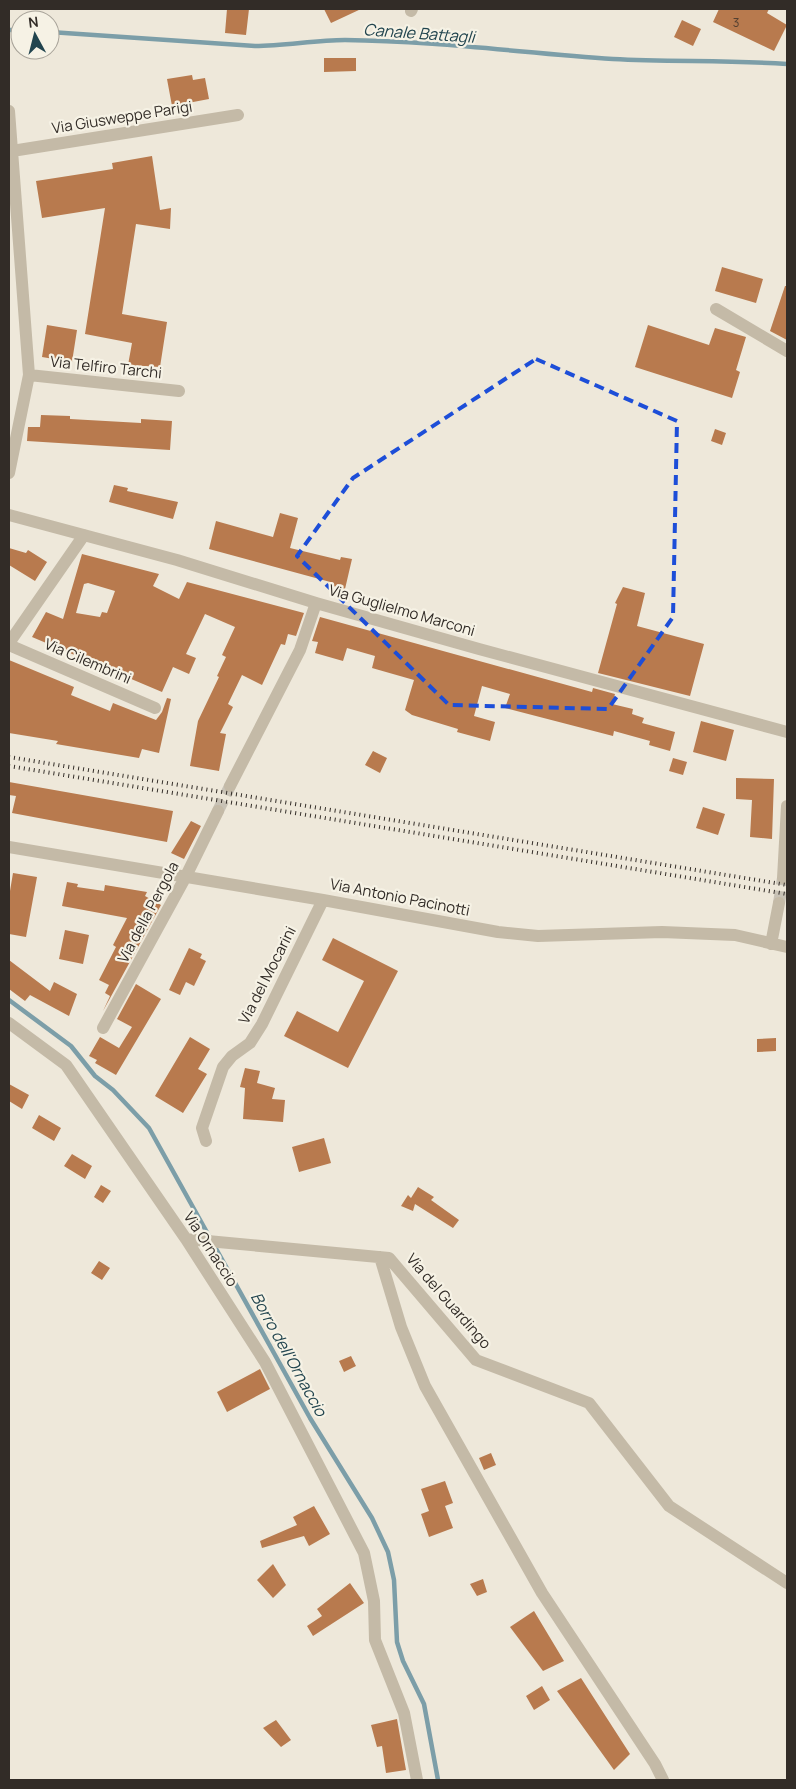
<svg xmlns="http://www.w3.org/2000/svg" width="796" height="1789" font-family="Manrope,sans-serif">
<rect width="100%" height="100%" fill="#eee8da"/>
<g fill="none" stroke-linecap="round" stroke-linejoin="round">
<path stroke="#7c9ea8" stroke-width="4.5" d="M 9,30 L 20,30
M 50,32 L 255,46 C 285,46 315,40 345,40 C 435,41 524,53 613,59 C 671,62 729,60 787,64
M 9,1000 L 71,1046 L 95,1076 L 113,1090 L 149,1128 L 310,1418 L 372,1518 L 388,1552 L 394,1580 L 397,1642 L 403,1661 L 424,1704 L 438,1780"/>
</g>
<path fill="#b87a4e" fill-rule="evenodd" d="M 227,9 L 249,9 L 246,35 L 225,33 Z
M 324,9 L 361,9 L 331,23 Z
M 719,9 L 769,9 L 767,13 L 787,25 L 774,51 L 713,22 Z
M 682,20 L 701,29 L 693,46 L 674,37 Z
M 324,58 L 356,58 L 356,71 L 324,72 Z
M 192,75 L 193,80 L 205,78 L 209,99 L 172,106 L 167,79 Z
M 152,156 L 160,210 L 171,208 L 170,229 L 136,224 L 122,314 L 167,322 L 160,367 L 128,365 L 132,343 L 85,334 L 105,208 L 42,218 L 36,181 L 113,169 L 112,163 Z
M 722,267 L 763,279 L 756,303 L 715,291 Z
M 785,286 L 787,286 L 787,340 L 770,331 Z
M 47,325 L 77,330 L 72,362 L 42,357 Z
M 648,325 L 709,345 L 715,328 L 746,337 L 736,370 L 740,372 L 732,398 L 635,367 Z
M 41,415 L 70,416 L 70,419 L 141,423 L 141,419 L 172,421 L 170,450 L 27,441 L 28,427 L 40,427 Z
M 715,429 L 726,433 L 722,445 L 711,441 Z
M 114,485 L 128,488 L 127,491 L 178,502 L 173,519 L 109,502 Z
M 280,513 L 298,518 L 290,548 L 340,560 L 341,557 L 352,559 L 345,589 L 333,586 L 334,583 L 209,549 L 216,521 L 273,537 Z
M 9,548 L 26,553 L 28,550 L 47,562 L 35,581 L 9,565 Z
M 82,554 L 159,574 L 153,586 L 179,599 L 187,582 L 304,613 L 296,636 L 288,634 L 285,645 L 281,644 L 262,685 L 242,675 L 228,704 L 233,707 L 220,733 L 226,734 L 219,771 L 190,766 L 198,721 L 219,677 L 217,676 L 226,657 L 222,655 L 235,627 L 205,614 L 186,654 L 196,658 L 189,674 L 173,667 L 162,692 L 32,637 L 46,612 L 63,619 ZM 88,583 L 115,591 L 107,613 L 102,612 L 100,617 L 76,613 L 84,584 Z
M 623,587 L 645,593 L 637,626 L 704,644 L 690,696 L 598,673 L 617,604 L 615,603 Z
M 320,617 L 592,692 L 593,688 L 615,694 L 612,704 L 633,709 L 632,714 L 644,718 L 642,723 L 675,732 L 670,751 L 649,745 L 650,741 L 614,731 L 613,736 L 505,708 L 510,694 L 482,686 L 474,716 L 495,722 L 490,741 L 457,732 L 458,729 L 412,715 L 405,710 L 414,680 L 372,668 L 375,656 L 347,648 L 343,661 L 315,653 L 318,642 L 312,641 Z
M 9,660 L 74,687 L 71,695 L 110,711 L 113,703 L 156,720 L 162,712 L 167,698 L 171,699 L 159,753 L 142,749 L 139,758 L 56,744 L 58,741 L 9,733 Z
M 701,721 L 734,730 L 726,761 L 693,752 Z
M 373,751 L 387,758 L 380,773 L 365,765 Z
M 673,758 L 687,762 L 683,775 L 669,771 Z
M 736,778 L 774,779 L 772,839 L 750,837 L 752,800 L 736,799 Z
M 9,782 L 173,811 L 167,842 L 12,813 L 16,796 L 9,795 Z
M 703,807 L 725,814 L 718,835 L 696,828 Z
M 191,821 L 201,826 L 184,859 L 171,853 Z
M 13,873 L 37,877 L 26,937 L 9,934 L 9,897 Z
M 67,882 L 78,884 L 77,887 L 104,891 L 105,885 L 147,892 L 145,896 L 161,905 L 103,1011 L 110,996 L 105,993 L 109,985 L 99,980 L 116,947 L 113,945 L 127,918 L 62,906 Z
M 65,930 L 89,935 L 83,964 L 59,959 Z
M 333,938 L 398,971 L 348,1068 L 284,1036 L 297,1011 L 338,1032 L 364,981 L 322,960 Z
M 189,948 L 202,954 L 200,958 L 206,961 L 194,986 L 186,982 L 180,995 L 169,990 Z
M 9,960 L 50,991 L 54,982 L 77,994 L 69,1016 L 30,995 L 25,1001 L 9,989 Z
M 136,984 L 161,999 L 116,1075 L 95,1063 L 97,1060 L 89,1056 L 100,1037 L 119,1048 L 132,1027 L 117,1019 Z
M 190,1037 L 210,1049 L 198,1069 L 207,1074 L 183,1113 L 155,1096 Z
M 776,1038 L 776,1051 L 757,1052 L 757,1039 Z
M 245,1068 L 260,1071 L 257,1083 L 275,1088 L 272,1099 L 285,1100 L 283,1122 L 243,1119 L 245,1088 L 240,1087 Z
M 9,1084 L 29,1095 L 22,1109 L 9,1101 Z
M 39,1115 L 61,1128 L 54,1141 L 32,1128 Z
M 324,1138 L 331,1163 L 299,1172 L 292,1147 Z
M 72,1154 L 92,1166 L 85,1179 L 64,1166 Z
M 101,1185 L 111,1191 L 103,1203 L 94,1197 Z
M 418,1187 L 434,1197 L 431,1200 L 459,1220 L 453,1228 L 415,1204 L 413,1211 L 401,1206 L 408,1195 L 411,1198 Z
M 99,1261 L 110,1268 L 102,1280 L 91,1273 Z
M 351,1356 L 356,1366 L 344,1372 L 339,1361 Z
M 260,1369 L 270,1389 L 227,1412 L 217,1392 Z
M 491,1453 L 496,1465 L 484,1470 L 479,1458 Z
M 445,1481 L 453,1503 L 445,1506 L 453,1528 L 429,1537 L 421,1514 L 429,1511 L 421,1489 Z
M 314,1506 L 330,1534 L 309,1546 L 304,1536 L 262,1548 L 260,1541 L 297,1525 L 293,1517 Z
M 273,1564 L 286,1585 L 273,1598 L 257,1580 Z
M 483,1579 L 487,1592 L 477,1596 L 470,1584 Z
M 350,1583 L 364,1603 L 313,1636 L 307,1626 L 322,1616 L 317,1609 Z
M 534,1611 L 564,1661 L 543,1671 L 510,1627 Z
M 581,1678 L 630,1754 L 614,1770 L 557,1691 Z
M 542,1686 L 550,1700 L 534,1710 L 526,1696 Z
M 397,1719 L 406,1770 L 386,1773 L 382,1746 L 377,1747 L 371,1725 Z
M 276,1720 L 291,1740 L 281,1747 L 263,1728 Z"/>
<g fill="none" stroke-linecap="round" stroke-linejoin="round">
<path stroke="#c8c2b6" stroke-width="12" stroke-dasharray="12 6" stroke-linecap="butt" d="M 218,811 L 230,786
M 779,903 L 783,878"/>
<path stroke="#c4baa7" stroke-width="12" d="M 411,11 L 412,9
M 9,111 L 29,375 L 9,473
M 12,151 L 238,115
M 716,309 L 787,351
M 29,375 L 179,391
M 9,515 L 177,560 L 316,603 L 479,649 L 787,732
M 9,643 L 84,535
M 9,645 L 155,708
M 230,786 L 300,650 L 316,603
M 9,847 L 323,900 L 498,932 L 538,936 L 662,932 L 735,935 L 787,947
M 783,878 L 787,806
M 771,944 L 779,903
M 9,1023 L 66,1065 L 186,1239 L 265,1362 L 364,1553 L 374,1601 L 375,1640 L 404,1713 L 417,1780
M 103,1028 L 185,878 L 218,811
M 206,1141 L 202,1128 L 223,1067 L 232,1056 L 250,1043 L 262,1024 L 323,900
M 186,1239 L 389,1258 L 476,1360 L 589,1403 L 669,1506 L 787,1583
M 380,1257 L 401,1327 L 425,1386 L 542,1593 L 655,1764 L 663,1780"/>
<path stroke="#322c27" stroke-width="4" stroke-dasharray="1 4" stroke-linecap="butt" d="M 9,757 L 787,885
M 9,766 L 787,894"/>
</g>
<path fill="none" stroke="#1d4ed8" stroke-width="4" stroke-dasharray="10 6" stroke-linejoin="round" d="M 536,359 L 677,421 L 673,617 L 608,709 L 449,705 L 297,556 L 353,478 Z"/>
<g text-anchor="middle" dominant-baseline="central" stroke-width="4.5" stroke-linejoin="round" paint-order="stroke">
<g font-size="12" fill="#544031">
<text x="736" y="22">3</text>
</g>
<g font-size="15" fill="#322c27" stroke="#f6f2e5">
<text transform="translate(122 117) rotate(-9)">Via Giusweppe Parigi</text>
<text transform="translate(106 367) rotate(6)">Via Telfiro Tarchi</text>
<text transform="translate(402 610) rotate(16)">Via Guglielmo Marconi</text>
<text transform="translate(88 661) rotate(23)">Via Cilembrini</text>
<text transform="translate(400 897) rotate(11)">Via Antonio Pacinotti</text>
<text transform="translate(148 912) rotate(-62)">Via della Pergola</text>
<text transform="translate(267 975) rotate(-63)">Via del Mocarini</text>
<text transform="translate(211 1249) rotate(57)">Via Ornaccio</text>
<text transform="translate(449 1301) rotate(49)">Via del Guardingo</text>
</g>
<g font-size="16" font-style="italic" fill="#21444e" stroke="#f6f2e5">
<text transform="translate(419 33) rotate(4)">Canale Battagli</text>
<text transform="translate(289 1354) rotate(61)">Borro dell'Ornaccio</text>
</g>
</g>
<rect width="796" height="1789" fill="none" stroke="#322c27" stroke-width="20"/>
<g transform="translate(35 35) rotate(353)"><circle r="24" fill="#f6f2e5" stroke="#a8a399"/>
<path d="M0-4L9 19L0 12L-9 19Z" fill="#21444e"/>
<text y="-8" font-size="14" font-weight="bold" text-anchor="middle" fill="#322c27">N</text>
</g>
</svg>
